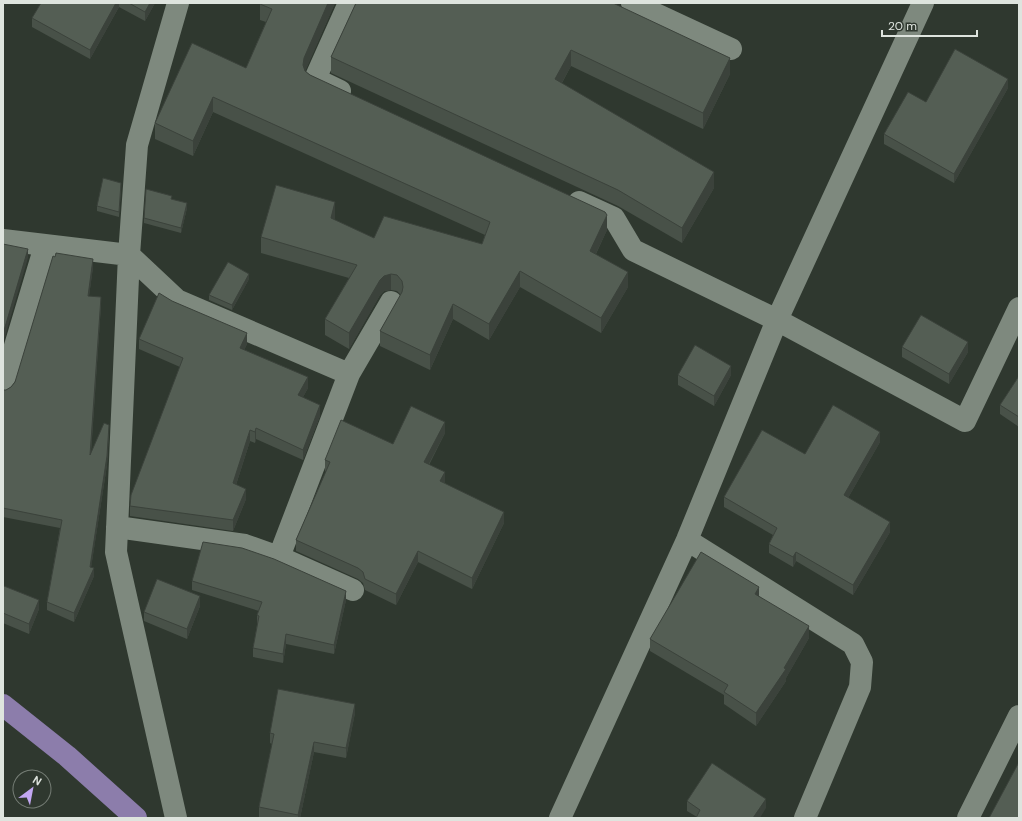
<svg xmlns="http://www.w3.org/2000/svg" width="1022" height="821" font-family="'DM Sans',sans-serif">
<rect width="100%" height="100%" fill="#2f382f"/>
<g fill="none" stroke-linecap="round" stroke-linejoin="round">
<path stroke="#7e897e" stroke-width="22" d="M 632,3 L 731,49
M 340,91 L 315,79 L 349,3
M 579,202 L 614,218 L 633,250 L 777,320 L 965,421 L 1019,308
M 3,240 L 129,255 L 177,300 L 349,374
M 3,386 L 45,246
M 117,527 L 245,545 L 279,557 L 353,590
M 687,540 L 853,644 L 862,662 L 860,687 L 805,818
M 279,557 L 349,374 L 391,302
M 176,818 L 116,552 L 129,255 L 137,145 L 178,3
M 560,818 L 687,540 L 777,320 L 923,3
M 968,818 L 1019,716"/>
<path stroke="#8c7dab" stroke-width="22" d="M 3,705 L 67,756 L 136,818"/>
</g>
<path fill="#485148" d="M 41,3 L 155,3 L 145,21 L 119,7 L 90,59 L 32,27 L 32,18 Z
M 260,3 L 335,3 L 305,71 L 310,75 L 607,230 L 596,254 L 628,287 L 601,333 L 520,287 L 489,340 L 453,319 L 430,370 L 380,346 L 380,331 L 401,295 L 397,291 L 391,290 L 384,291 L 380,295 L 349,349 L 325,335 L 325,319 L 349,278 L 261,253 L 261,237 L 335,217 L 334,220 L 374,238 L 482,244 L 485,235 L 213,112 L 193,156 L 155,139 L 155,123 L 246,68 L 266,22 L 260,20 Z
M 356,3 L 730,74 L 703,129 L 571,66 L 562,83 L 714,188 L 682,243 L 618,206 L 331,73 L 331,57 Z
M 1008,88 L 954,183 L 884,144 L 884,134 L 926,102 Z
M 121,188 L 119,217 L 97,211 L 97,206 Z
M 172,199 L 187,208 L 181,233 L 144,223 L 144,218 Z
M 93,267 L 89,296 L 101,305 L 91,453 L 109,433 L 107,465 L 91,567 L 94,576 L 74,622 L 47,610 L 47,602 L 60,528 L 3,517 L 3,390 L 6,390 L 11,387 Z
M 249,279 L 232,310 L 209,300 L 209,295 Z
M 139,339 L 247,344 L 244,350 L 308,388 L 303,397 L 320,416 L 303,460 L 256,439 L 255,443 L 250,441 L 236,485 L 246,499 L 233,531 L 130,516 L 130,506 L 180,367 L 139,349 Z
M 902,347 L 968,352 L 949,384 L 902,357 Z
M 678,375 L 731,375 L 714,406 L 678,385 Z
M 1019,376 L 1019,427 L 1000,414 L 1000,405 Z
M 445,433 L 429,465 L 445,483 L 504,523 L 472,589 L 418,562 L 396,605 L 365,590 L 363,583 L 358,579 L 296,551 L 296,540 L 326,471 L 325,471 L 325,460 L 393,444 Z
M 880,442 L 848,498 L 890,532 L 853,595 L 796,561 L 793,567 L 769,553 L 769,544 L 773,535 L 724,507 L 724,497 L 805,454 Z
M 192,581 L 346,600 L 334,654 L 286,644 L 283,663 L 253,657 L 253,648 L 257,625 L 257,615 L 259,611 L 192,590 Z
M 3,589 L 39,609 L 29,634 L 3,623 Z
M 759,596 L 809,638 L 786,678 L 786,681 L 756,726 L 724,704 L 724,695 L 650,651 L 650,639 Z
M 200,606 L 187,639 L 144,621 L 144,612 Z
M 355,713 L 346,758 L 314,752 L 300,818 L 265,818 L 259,817 L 259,807 L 272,744 L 270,743 L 270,733 Z
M 687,801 L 766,808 L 697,817 L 687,811 Z"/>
<path fill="#3b423b" d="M 116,3 L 119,3 L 119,7 L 90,59 L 90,50 Z
M 150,3 L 155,3 L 145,21 L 145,12 Z
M 328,3 L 335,3 L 304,74 L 303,65 L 304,58 Z
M 571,50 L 571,66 L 555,95 L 555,79 Z
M 730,58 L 730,74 L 703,129 L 703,113 Z
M 1008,79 L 1008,88 L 954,183 L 954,174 Z
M 213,97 L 213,112 L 193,156 L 193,141 Z
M 714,172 L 714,188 L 682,243 L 682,228 Z
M 335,202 L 335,217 L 331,234 L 331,218 Z
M 187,203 L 187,208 L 181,233 L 181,228 Z
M 607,215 L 607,230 L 590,266 L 590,251 Z
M 28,249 L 28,258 L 3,343 L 3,334 Z
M 93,259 L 93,267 L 88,304 L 88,296 Z
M 520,271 L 520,287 L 489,340 L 489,324 Z
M 628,272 L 628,287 L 601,333 L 601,318 Z
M 249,274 L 249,279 L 232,310 L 232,305 Z
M 391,274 L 391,290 L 384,291 L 380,295 L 349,349 L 349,333 L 380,280 L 384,276 Z
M 101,297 L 101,305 L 90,463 L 90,455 Z
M 453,304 L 453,319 L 430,370 L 430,355 Z
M 247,333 L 247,344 L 240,359 L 240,348 Z
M 968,342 L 968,352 L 949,384 L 949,374 Z
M 731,366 L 731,375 L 714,406 L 714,396 Z
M 308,377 L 308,388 L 298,406 L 298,395 Z
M 320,405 L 320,416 L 303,460 L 303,450 Z
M 445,422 L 445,433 L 424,473 L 424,462 Z
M 109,425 L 107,465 L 90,575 L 90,567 Z
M 256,428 L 256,439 L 255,443 L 255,432 Z
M 250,430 L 250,441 L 233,494 L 233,483 Z
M 880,432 L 880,442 L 844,505 L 844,495 Z
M 445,472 L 445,483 L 440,481 Z
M 246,489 L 246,499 L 233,531 L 233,520 Z
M 504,512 L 504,523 L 472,589 L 472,578 Z
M 890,522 L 890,532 L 853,595 L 853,585 Z
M 418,551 L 418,562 L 396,605 L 396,594 Z
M 796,552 L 796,561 L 793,567 L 793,557 Z
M 94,568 L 94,576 L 74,622 L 74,613 Z
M 759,587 L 759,600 L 755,594 Z
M 346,591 L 346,600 L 334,654 L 334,645 Z
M 200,596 L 200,606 L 187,639 L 187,629 Z
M 39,600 L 39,609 L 29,634 L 29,624 Z
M 809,626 L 809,638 L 786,678 L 786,681 L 756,726 L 756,713 L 784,668 Z
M 286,634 L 286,644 L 283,663 L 283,654 Z
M 355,704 L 355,713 L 346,758 L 346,748 Z
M 314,742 L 314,752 L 300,818 L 298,818 L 298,815 Z
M 766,799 L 766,808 L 760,818 L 753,818 Z"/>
<path fill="#545e54" stroke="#3b423b" d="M 41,3 L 116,3 L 90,50 L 32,18 Z
M 129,3 L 150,3 L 145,12 Z
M 260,3 L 328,3 L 304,58 L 303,65 L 305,71 L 310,75 L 605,212 L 607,215 L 590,251 L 628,272 L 601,318 L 520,271 L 489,324 L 453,304 L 430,355 L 380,331 L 402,292 L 403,287 L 402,281 L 397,275 L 391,274 L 384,276 L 380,280 L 349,333 L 325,319 L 357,265 L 261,237 L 276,185 L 335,202 L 331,218 L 374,238 L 384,216 L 482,244 L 490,222 L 213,97 L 193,141 L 155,123 L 192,43 L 246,68 L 272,9 L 260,4 Z
M 356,3 L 613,3 L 730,58 L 703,113 L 571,50 L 555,79 L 714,172 L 682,228 L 618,190 L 331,57 Z
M 955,49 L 1008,79 L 954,174 L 884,134 L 908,92 L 926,102 Z
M 103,178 L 121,183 L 119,212 L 97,206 Z
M 146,189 L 172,196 L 171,199 L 187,203 L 181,228 L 144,218 Z
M 3,244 L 28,249 L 3,334 Z
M 56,253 L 93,259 L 88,296 L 101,297 L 90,455 L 104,423 L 109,425 L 107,456 L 90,567 L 94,568 L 74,613 L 47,602 L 62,520 L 3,508 L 3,390 L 6,390 L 11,387 L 15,382 L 53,256 L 55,257 Z
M 228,262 L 249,274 L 232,305 L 209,295 Z
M 159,293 L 172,301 L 247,333 L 240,348 L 308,377 L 298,395 L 320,405 L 303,450 L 256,428 L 255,432 L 250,430 L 233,483 L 246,489 L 233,520 L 130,506 L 131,495 L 183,358 L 139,339 Z
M 921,315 L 968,342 L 949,374 L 902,347 Z
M 695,345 L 731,366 L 714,396 L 678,375 Z
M 1019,376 L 1019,417 L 1000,405 Z
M 833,405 L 880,432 L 844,495 L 890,522 L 853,585 L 796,552 L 793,557 L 769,544 L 777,528 L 724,497 L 762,430 L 805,454 Z
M 411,406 L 445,422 L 424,462 L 445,472 L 440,481 L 504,512 L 472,578 L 418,551 L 396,594 L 365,579 L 363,572 L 358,568 L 296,540 L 330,462 L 325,460 L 341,420 L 393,444 Z
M 203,542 L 242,548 L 274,559 L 346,591 L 334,645 L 286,634 L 283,654 L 253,648 L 259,616 L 257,615 L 262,602 L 192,581 Z
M 701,552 L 759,587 L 755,594 L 809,626 L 784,668 L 786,669 L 756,713 L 724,692 L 728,685 L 650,639 Z
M 157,579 L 200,596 L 187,629 L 144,612 Z
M 4,586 L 39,600 L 29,624 L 3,613 L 3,589 Z
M 278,689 L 355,704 L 346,748 L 314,742 L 298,815 L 259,807 L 274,734 L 270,733 Z
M 1019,762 L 1019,818 L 989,818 Z
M 712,763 L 766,799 L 753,818 L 696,818 L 700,810 L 687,801 Z"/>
<rect width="1022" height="821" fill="none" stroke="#dee4de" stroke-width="8"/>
<g transform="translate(32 789) rotate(32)"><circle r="19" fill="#2f382f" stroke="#757d75"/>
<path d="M0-3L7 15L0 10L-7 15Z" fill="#c2a7f2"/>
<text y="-6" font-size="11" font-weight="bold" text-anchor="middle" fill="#dee4de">N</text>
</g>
<path d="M882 30v6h95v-6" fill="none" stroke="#dee4de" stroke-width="2"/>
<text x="888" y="30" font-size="12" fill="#dee4de" stroke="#2f382f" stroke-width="3" paint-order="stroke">20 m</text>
</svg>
